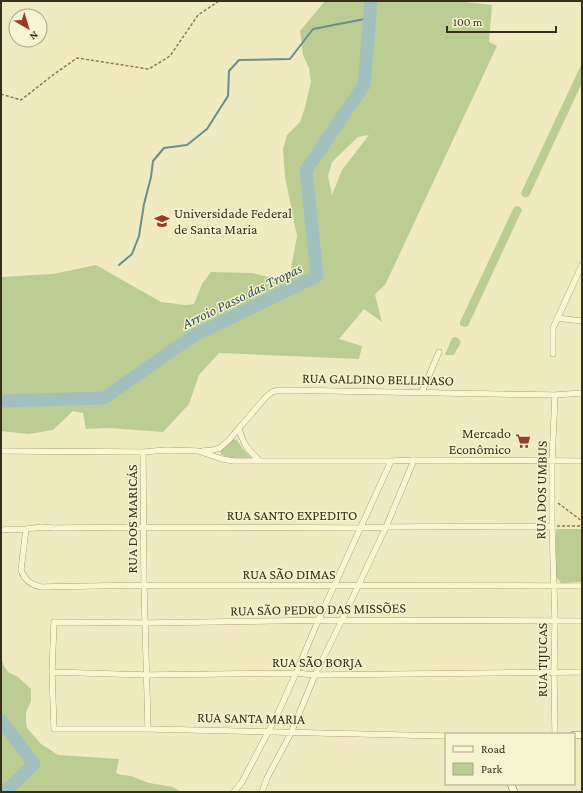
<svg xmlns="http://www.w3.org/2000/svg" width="583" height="793" font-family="'Crimson Pro',serif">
<rect width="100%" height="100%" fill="#efeabf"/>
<path fill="#bbcd93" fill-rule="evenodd" d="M 325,1 L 456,1 L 492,5 L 489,42 L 497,46 L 386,283 C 383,288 378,290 375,295 L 382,322 L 364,309 L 339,339 L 362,346 L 359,359 L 219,353 L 199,375 L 189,404 L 163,432 L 109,428 L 86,429 L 83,413 L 73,411 L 53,430 L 28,434 L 1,431 L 1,277 L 53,274 L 96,265 L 161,302 L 185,305 L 194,304 L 202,284 L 211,272 L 252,273 L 281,280 L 290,274 L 297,236 L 285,177 L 283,149 L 287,135 L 300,122 L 305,107 L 311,82 L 309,68 L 303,55 L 300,31 ZM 369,135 L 342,170 L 332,195 L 328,176 L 332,162 L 358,137 Z
M 582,63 L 582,83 L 529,196 C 525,199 522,197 521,193 Z
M 518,206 L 520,207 L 522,210 L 468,326 L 464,327 L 460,325 L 460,322 L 514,207 Z
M 455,337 L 458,338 L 461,342 L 454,355 L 445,355 L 452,338 Z
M 233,439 L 237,440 L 243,449 L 252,458 L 232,458 L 221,455 L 220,450 Z
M 556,529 L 582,529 L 582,582 L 561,583 L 555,575 Z
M 1,657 L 4,666 L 8,672 L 18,677 L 31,689 L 31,701 L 26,712 L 26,721 L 27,728 L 41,744 L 58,755 L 119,759 L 116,773 L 121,775 L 131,776 L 149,783 L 173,787 L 181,792 L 1,792 Z"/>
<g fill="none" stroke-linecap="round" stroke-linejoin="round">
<path stroke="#698f8d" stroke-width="2" d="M 119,265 L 132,254 L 139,236 L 144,204 L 151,177 L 153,161 L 164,148 L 187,145 L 207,129 L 228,96 L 229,71 L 239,60 L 290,59 L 313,29 L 370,18"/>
<path stroke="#a2c1be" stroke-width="13" d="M 1,401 L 104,398 L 193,336 L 317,276 L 306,170 L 364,85 L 371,1
M 1,720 L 34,764 L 5,792"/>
<g stroke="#887b57" stroke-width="6">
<path id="minor" d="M 557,318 L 582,321
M 553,354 L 553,328 L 582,265
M 422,392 L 439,352
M 239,429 C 244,445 247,449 259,460
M 1,451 L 143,452 L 167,450 L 198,451 L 222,459 L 234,461 L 391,461 L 414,460 L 582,461
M 202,451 L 213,450 L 220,448 L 229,440 L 265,398 L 272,392 L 279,390 L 555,395 L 582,393
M 143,452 L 144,585 L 148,729
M 26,529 L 21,570 C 24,579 31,585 41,587 L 144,585 L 582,586
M 1,530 L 26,529 L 42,527 L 54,528 L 144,527 L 360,528 L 386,527 L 552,526
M 52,672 L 147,675 L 296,673 L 315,675 L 582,672
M 555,734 L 554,672 L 555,621 L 552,526 L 552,461 L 555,395
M 446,736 L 148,729 L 54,729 L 52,672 L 54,622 L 146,623 L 342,620 L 582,621
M 234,792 L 242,782 L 278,713 L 296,673 L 318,621 L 391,461
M 262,792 L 267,778 L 291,733 L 315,675 L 342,620 L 386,527 L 414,460"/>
</g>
<g stroke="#887b57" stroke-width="8">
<path id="tertiary" d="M 574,735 L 582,735
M 511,784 L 514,792"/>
</g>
<path stroke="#887b57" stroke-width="1.5" stroke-dasharray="3 2" stroke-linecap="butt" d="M 1,94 L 21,100 L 53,75 L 77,58 L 149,69 L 170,56 L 198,15 L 219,1
M 558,503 L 582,521
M 557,526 L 582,526"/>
<use href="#minor" stroke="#faf6d2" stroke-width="5.5"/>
<use href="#tertiary" stroke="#faf6d2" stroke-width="7"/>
</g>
<defs>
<g id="university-bare" transform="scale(1.2)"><path d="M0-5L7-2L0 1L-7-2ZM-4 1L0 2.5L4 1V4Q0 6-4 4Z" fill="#993b25" stroke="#f6f3cf" stroke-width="2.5" paint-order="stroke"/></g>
<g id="supermarket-bare" transform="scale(1.2)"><path d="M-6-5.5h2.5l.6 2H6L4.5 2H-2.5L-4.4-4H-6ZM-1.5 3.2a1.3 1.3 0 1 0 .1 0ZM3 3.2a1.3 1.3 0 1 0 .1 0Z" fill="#993b25" stroke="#f6f3cf" stroke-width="2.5" paint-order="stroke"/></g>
</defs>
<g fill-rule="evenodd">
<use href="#university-bare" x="162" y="221"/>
<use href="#supermarket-bare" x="523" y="441"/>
</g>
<g text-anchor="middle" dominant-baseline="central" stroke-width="3" stroke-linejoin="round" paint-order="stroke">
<g font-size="14" fill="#372f1c" stroke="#f6f3cf" text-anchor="start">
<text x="174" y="213">Universidade Federal<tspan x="174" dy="16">de Santa Maria</tspan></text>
<text x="511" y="433" text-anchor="end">Mercado<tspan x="511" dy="16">Econômico</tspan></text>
</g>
<g font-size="14" fill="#372f1c" stroke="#f6f3cf">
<text transform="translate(378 379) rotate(1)">RUA GALDINO BELLINASO</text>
<text transform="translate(541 490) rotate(-89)">RUA DOS UMBUS</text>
<text x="292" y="515">RUA SANTO EXPEDITO</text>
<text transform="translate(132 519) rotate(-90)">RUA DOS MARICÁS</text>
<text x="289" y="574">RUA SÃO DIMAS</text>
<text transform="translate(318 609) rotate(-1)">RUA SÃO PEDRO DAS MISSÕES</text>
<text transform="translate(542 660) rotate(-90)">RUA TIJUCAS</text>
<text x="317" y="662">RUA SÃO BORJA</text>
<text transform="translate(251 718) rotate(1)">RUA SANTA MARIA</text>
</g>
<g font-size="15" font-style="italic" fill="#2b5258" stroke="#f6f3cf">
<text transform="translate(242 296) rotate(-26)">Arroio Passo das Tropas</text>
</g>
</g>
<rect width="583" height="793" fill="none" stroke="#372f1c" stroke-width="4"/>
<rect x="445" y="733" width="130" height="52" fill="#f6f3cf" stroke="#aaa587"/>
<rect x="453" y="746" width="20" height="6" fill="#faf6d2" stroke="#aaa587"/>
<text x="481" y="753" font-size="12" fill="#372f1c">Road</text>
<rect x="453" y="763" width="20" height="12" fill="#bbcd93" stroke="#aaa587"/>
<text x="481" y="773" font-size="12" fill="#372f1c">Park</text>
<g transform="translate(28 28) rotate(142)"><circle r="19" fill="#f6f3cf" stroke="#aaa587"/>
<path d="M0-3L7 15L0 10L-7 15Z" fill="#993b25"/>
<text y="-6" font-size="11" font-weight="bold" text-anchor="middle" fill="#372f1c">N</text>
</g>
<path d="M447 26v6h109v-6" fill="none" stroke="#372f1c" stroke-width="2"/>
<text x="453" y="26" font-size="12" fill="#372f1c" stroke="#f6f3cf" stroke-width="3" paint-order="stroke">100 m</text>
</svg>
